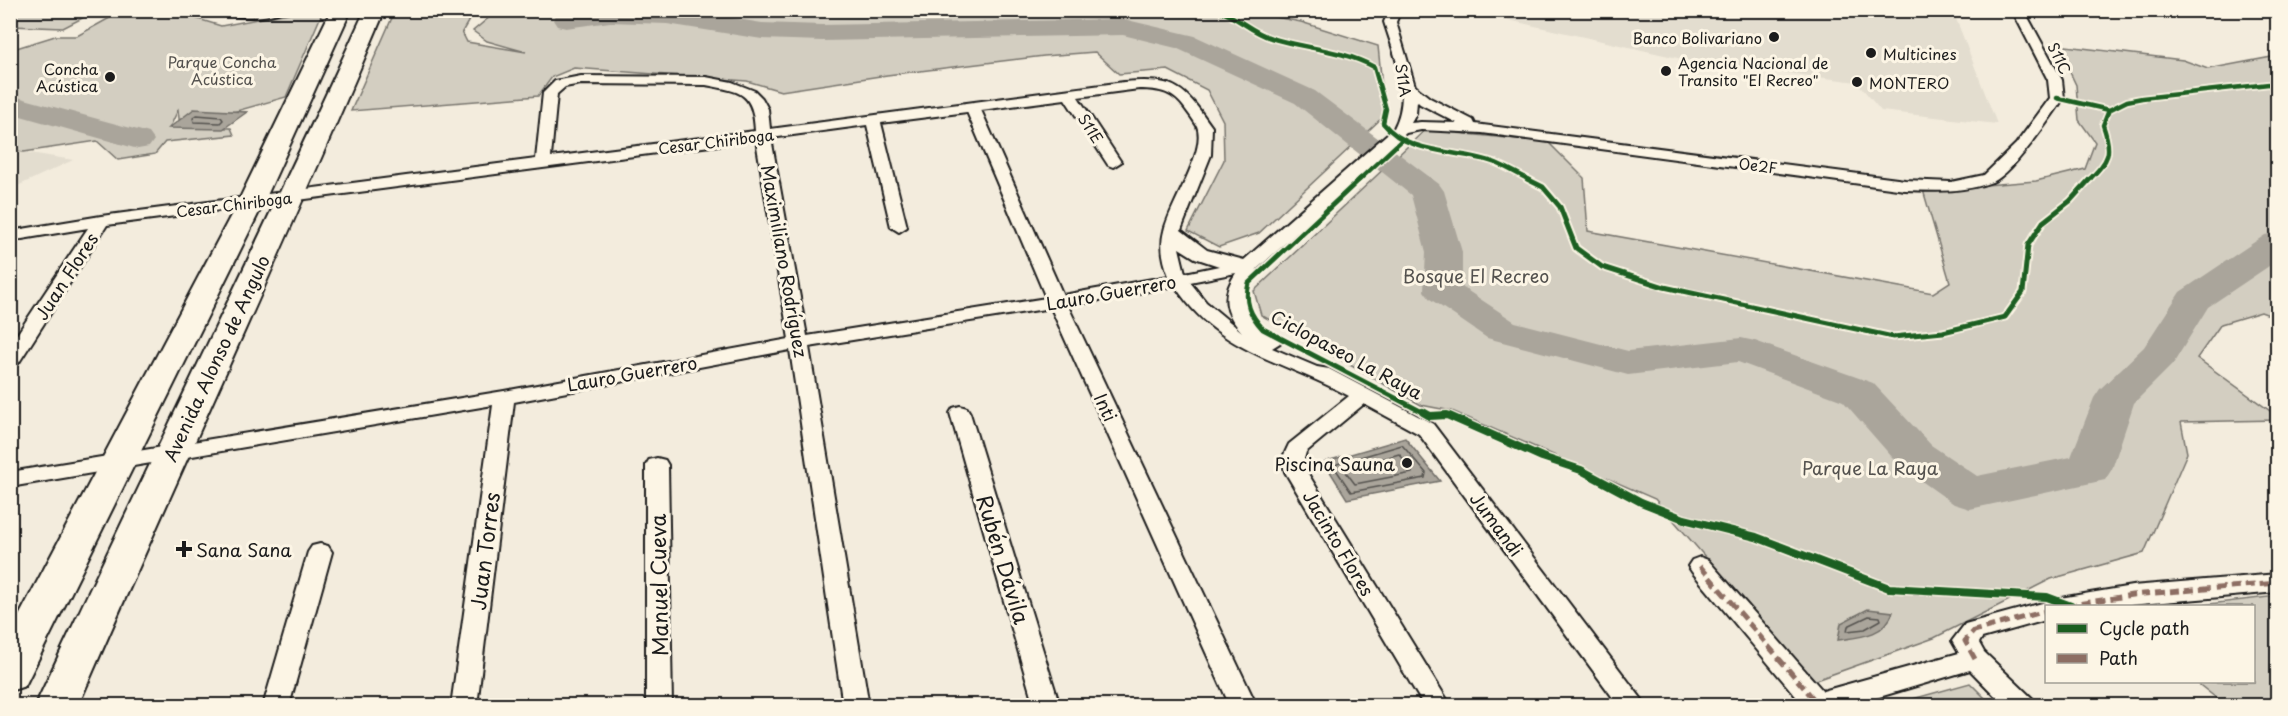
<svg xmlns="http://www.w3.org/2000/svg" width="2288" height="716" font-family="'Playpen Sans',sans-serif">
<rect width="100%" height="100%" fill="#f3ecdd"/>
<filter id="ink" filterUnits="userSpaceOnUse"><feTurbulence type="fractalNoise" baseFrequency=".0167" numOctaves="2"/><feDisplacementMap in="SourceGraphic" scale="12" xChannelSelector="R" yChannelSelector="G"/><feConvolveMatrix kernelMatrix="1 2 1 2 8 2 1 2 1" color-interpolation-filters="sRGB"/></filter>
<g filter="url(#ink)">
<path fill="#e3ddcf" d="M 1468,11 L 1953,11 L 1997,124 L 1881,111 L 1857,82 L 1691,61 Z
M 11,150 L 24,152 L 73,160 L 11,189 Z"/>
<path fill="#d3cec1" stroke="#78756e" stroke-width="1.5" d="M 11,10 L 96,10 L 96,11 L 63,28 L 11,26 Z
M 498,10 L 1241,10 L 1301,22 L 1378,46 L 1385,115 L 1259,233 L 1219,247 L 1188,231 L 1224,160 L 1223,121 L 1207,90 L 1168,70 L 1119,74 L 1095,52 L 1044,56 L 887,75 L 781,91 L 747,81 L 574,68 L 552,77 L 538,96 L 351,111 L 395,11 L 483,11 L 469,20 L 462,32 L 467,42 L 526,52 L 487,41 L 473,31 Z
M 153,11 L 172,11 L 221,26 L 299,11 L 323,11 L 286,97 L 180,127 L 178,110 L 170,127 L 231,128 L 234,135 L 165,142 L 155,154 L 118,160 L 97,141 L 24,152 L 11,150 L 10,50 L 55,36 L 77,36 L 115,15 Z
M 2057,45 L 2183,60 L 2208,69 L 2277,56 L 2277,318 L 2261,312 L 2221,324 L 2197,358 L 2277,416 L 2277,420 L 2181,422 L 2187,453 L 2144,553 L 2051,579 L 1934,638 L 1813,681 L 1655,499 L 1452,411 L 1421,405 L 1261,315 L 1254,291 L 1425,130 L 1548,142 L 1584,178 L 1588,231 L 1933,293 L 1950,282 L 1923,190 L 2036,181 L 2085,169 L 2095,142 L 2079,120 L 2076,85 Z
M 2277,596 L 2277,705 L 2225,705 L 2196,682 L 2254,682 L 2254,606 L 2192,606 Z
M 1970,683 L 1992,705 L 1891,705 Z"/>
<path fill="#aaa59b" stroke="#716e68" stroke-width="1.5" d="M 194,109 L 247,112 L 223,129 L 169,128 Z
M 1405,438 L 1440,481 L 1347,499 L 1324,462 Z
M 1868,609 L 1893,612 C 1885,636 1860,637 1838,640 L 1841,623 Z"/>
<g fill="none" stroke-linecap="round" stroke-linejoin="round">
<path stroke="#55534f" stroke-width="1.5" d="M 197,115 L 221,117 L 223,120 L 220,123 L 194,122 L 193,118 Z
M 1402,445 L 1426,473 L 1425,478 L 1351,492 L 1335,468 L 1337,464 Z
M 1399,454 L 1412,468 L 1412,473 L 1355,484 L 1346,472 L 1348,469 Z
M 1869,616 L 1880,617 L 1881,620 L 1865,629 L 1847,631 L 1848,626 Z"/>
<path fill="#aaa59b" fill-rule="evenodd" d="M 578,10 L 682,10 L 762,23 L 822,25 L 1123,19 L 1195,36 L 1315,91 L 1439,184 L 1444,191 L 1462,252 L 1462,287 L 1515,322 L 1628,351 L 1741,338 L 1755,341 L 1873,383 L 1931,445 L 1977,476 L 2071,457 L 2094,398 L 2100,389 L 2144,347 L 2180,292 L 2265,235 L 2278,232 L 2278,260 L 2208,307 L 2173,364 L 2134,403 L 2112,469 L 2105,480 L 1970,509 L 1954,504 L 1899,465 L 1843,401 L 1738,362 L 1628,375 L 1487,338 L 1430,299 L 1424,291 L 1426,252 L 1411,195 L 1295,103 L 1176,48 L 1123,35 L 822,41 L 762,39 L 667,24 L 610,22 L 566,28 L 557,26 L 553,20 L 557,14 Z
M 10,95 L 149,133 L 154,140 L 149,147 L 138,149 L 10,113 Z"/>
<g stroke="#1c1c1c" stroke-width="4">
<path id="minor" d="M 218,10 L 283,10 C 271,19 230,19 218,10 Z
M 1389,10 L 1401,10 L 1396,22 L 1415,86 L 1430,98 L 1473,120 L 1475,124 L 1905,180 L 1951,182 L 1984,175 L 2016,144 L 2050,98 L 2048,80 L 2012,10 L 2024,10 L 2062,80 L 2064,98 C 2051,117 2012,175 1992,182 C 1963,193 1935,191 1905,190 L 1482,133 L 1421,130 L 1406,133 L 1258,268 C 1241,291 1237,309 1261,328 C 1268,333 1275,336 1280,343 L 1272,348 L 1317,367 L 1329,369 L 1433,424 L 1647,706 L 1619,706 L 1419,434 L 1364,404 L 1306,452 L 1304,459 L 1307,472 L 1451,706 L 1424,706 L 1285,472 L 1282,459 L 1289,444 L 1349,396 C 1284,360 1219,354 1175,286 L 1068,306 L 1257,706 L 1230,706 L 1051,308 L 809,347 L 869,706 L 843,706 L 790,350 L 514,402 L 477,706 L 451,706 L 493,405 L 10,487 L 10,472 L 504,391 L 789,339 L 756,140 L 107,225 L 20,361 L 17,365 L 10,367 L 10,345 L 88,228 L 10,241 L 10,231 L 101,216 L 536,159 L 543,93 L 555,81 L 581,76 L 706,77 L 732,82 L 755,91 L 762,98 L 768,109 L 770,129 L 1124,82 C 1176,78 1183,86 1212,127 L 1211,155 L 1181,230 L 1207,250 L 1244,260 L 1394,128 C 1412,94 1395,57 1384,22 ZM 581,84 L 706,85 C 742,92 753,92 755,131 L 551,157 L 557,94 L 565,87 ZM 1139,89 C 1160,89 1174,92 1186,110 C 1190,115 1194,121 1197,126 C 1207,151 1170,204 1164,231 C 1160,246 1163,261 1169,276 L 1063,295 L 981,110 L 1065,99 L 1108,165 L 1113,167 L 1121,162 L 1078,97 ZM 1417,101 L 1420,104 L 1457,123 L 1421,122 L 1411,123 L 1416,114 ZM 967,112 L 1046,298 L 807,336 L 771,138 L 867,125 L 891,227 L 899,232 L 907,227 L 881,123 ZM 1179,248 L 1195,258 L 1219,266 L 1185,273 ZM 1236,273 C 1221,295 1224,313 1242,332 L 1206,302 L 1190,282 Z
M 960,406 L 967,408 L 970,413 L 1060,706 L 1034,706 L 950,413 L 953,408 Z
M 657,458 L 665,460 L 668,465 L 672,706 L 646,706 L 646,465 L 649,460 Z
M 320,544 L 328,546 L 332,552 L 289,706 L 263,706 L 308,552 L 312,546 Z
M 1700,557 L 1708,560 L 1823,691 L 1959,653 L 1952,641 L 1965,624 L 2046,602 L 2055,604 L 2057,599 L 2066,597 L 2132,586 L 2278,574 L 2278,592 L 2118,606 L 2046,606 L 2046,620 L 1982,638 L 1979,643 L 1984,652 L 2032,698 L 2036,706 L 2005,706 L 1970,670 L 1849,706 L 1796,706 L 1799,700 L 1692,572 L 1688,566 L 1692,560 Z"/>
</g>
<g stroke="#1c1c1c" stroke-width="4">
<path id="primary" d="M 331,10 L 351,10 L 264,202 L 25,686 L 10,691 L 10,633 L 238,202 Z
M 365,10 L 385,10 C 286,244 179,473 78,706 L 35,706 C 144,473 258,244 365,10 Z"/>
</g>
<use href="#minor" fill="#fcf5e5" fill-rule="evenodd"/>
<use href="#primary" fill="#fcf5e5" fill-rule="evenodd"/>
<path stroke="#8d6e63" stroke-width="5" stroke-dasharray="10 5" stroke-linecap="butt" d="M 1700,566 L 1817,703
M 2066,606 L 2132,595 L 2278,583
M 1975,659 L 1965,641 L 1974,631 L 2046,611"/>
<g stroke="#fcf5e5" stroke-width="8">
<path id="cycleway-far2" d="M 1217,10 C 1237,16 1251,32 1271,38 C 1306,49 1341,49 1374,67 L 1386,109 L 1383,123 C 1409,156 1459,149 1496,163 C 1508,168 1519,175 1530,180
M 2057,98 L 2109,110 L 2127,101 L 2142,98 L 2278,83
M 1359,180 L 1402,140
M 2089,180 C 2109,159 2113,154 2103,125 L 2109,110"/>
</g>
<g stroke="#fcf5e5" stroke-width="9">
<path id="cycleway-far1" d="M 1360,179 L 1249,283 C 1244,302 1250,315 1263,329 L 1426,414
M 1527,179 L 1543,187 L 1560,207 L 1576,248 L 1602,267 L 1664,287 L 1893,337 L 1943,332 L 2005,317 L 2023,292 L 2028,245 L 2043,222 L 2070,201 L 2090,179"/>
</g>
<g stroke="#fcf5e5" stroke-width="11">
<path id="cycleway" d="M 1423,412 L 1430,416 L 1447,415 L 1542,457 L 1581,470 L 1641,502 L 1684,519 L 1756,537 L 1889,588 L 2047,597 L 2071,606"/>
</g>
<use href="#cycleway-far2" stroke="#1b5e20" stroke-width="4.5"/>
<use href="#cycleway-far1" stroke="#1b5e20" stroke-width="5"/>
<use href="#cycleway" stroke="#1b5e20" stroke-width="8"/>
</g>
</g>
<g fill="#1c1c1c" stroke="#fcf5e5" stroke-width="2">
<circle cx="1774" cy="37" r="6"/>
<circle cx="1871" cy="53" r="6"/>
<circle cx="1666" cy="71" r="6"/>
<circle cx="110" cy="77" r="6"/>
<circle cx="1857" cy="82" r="6"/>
<circle cx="1407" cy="463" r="6"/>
<path d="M181 540h6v6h6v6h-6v6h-6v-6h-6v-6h6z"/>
</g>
<g text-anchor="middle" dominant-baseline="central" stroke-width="6" stroke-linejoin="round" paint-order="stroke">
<g font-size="15" fill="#1c1c1c" stroke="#fcf5e5" text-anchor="start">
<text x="1762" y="37" text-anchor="end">Banco Bolivariano</text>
<text x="1883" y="53">Multicines</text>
<text x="1678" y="62">Agencia Nacional de<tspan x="1678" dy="17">Transito "El Recreo"</tspan></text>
<text x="98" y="68" text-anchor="end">Concha<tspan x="98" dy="17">Acústica</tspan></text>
<text x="1869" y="82">MONTERO</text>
</g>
<g font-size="15" fill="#1c1c1c" stroke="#fcf5e5">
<text transform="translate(2060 58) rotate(65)">S11C</text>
<text transform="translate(1404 80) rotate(81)">S11A</text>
<text transform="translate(1091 128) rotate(57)">S11E</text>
<text transform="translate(716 141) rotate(-7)">Cesar Chiriboga</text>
<text transform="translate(1758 165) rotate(7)">Oe2F</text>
<text transform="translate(234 204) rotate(-7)">Cesar Chiriboga</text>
</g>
<g font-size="15" fill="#53514e" stroke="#fcf5e5">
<text x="222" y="61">Parque Concha<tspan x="222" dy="17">Acústica</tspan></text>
</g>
<g font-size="18" fill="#1c1c1c" stroke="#fcf5e5">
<text transform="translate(785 261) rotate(80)">Maximiliano Rodríguez</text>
<text transform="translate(66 276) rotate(-57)">Juan Flores</text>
<text transform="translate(1111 292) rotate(-10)">Lauro Guerrero</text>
<text transform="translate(1347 354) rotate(28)">Ciclopaseo La Raya</text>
<text transform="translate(216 358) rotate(-65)">Avenida Alonso de Angulo</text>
<text transform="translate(632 373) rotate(-10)">Lauro Guerrero</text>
<text transform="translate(1106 407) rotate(65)">Inti</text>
<text transform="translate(1497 524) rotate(53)">Jumandi</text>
<text transform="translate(1339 543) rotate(59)">Jacinto Flores</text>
</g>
<g font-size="18" fill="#53514e" stroke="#fcf5e5">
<text x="1476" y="275">Bosque El Recreo</text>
<text x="1870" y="467">Parque La Raya</text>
</g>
<g font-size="18" fill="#1c1c1c" stroke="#fcf5e5" text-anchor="end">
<text x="1395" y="463">Piscina Sauna</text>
<text x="196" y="549" text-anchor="start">Sana Sana</text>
</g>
<g font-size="21" fill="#1c1c1c" stroke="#fcf5e5">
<text transform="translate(484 551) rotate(-83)">Juan Torres</text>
<text transform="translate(1004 559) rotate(73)">Rubén Dávila</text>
<text transform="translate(658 585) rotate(-91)">Manuel Cueva</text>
</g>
</g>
<rect width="2288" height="716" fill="none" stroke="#fcf5e5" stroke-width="36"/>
<rect x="18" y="18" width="2252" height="680" fill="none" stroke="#1c1c1c" stroke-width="2" filter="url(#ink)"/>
<rect x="2045" y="605" width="210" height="78" fill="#fcf5e5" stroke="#a29e95" stroke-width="1.5"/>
<rect x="2057" y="624" width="30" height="9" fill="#1b5e20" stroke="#a29e95" stroke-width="1.5"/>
<text x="2099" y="635" font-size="18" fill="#1c1c1c">Cycle path</text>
<rect x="2057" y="654" width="30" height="9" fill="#8d6e63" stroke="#a29e95" stroke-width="1.5"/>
<text x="2099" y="665" font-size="18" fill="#1c1c1c">Path</text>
</svg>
